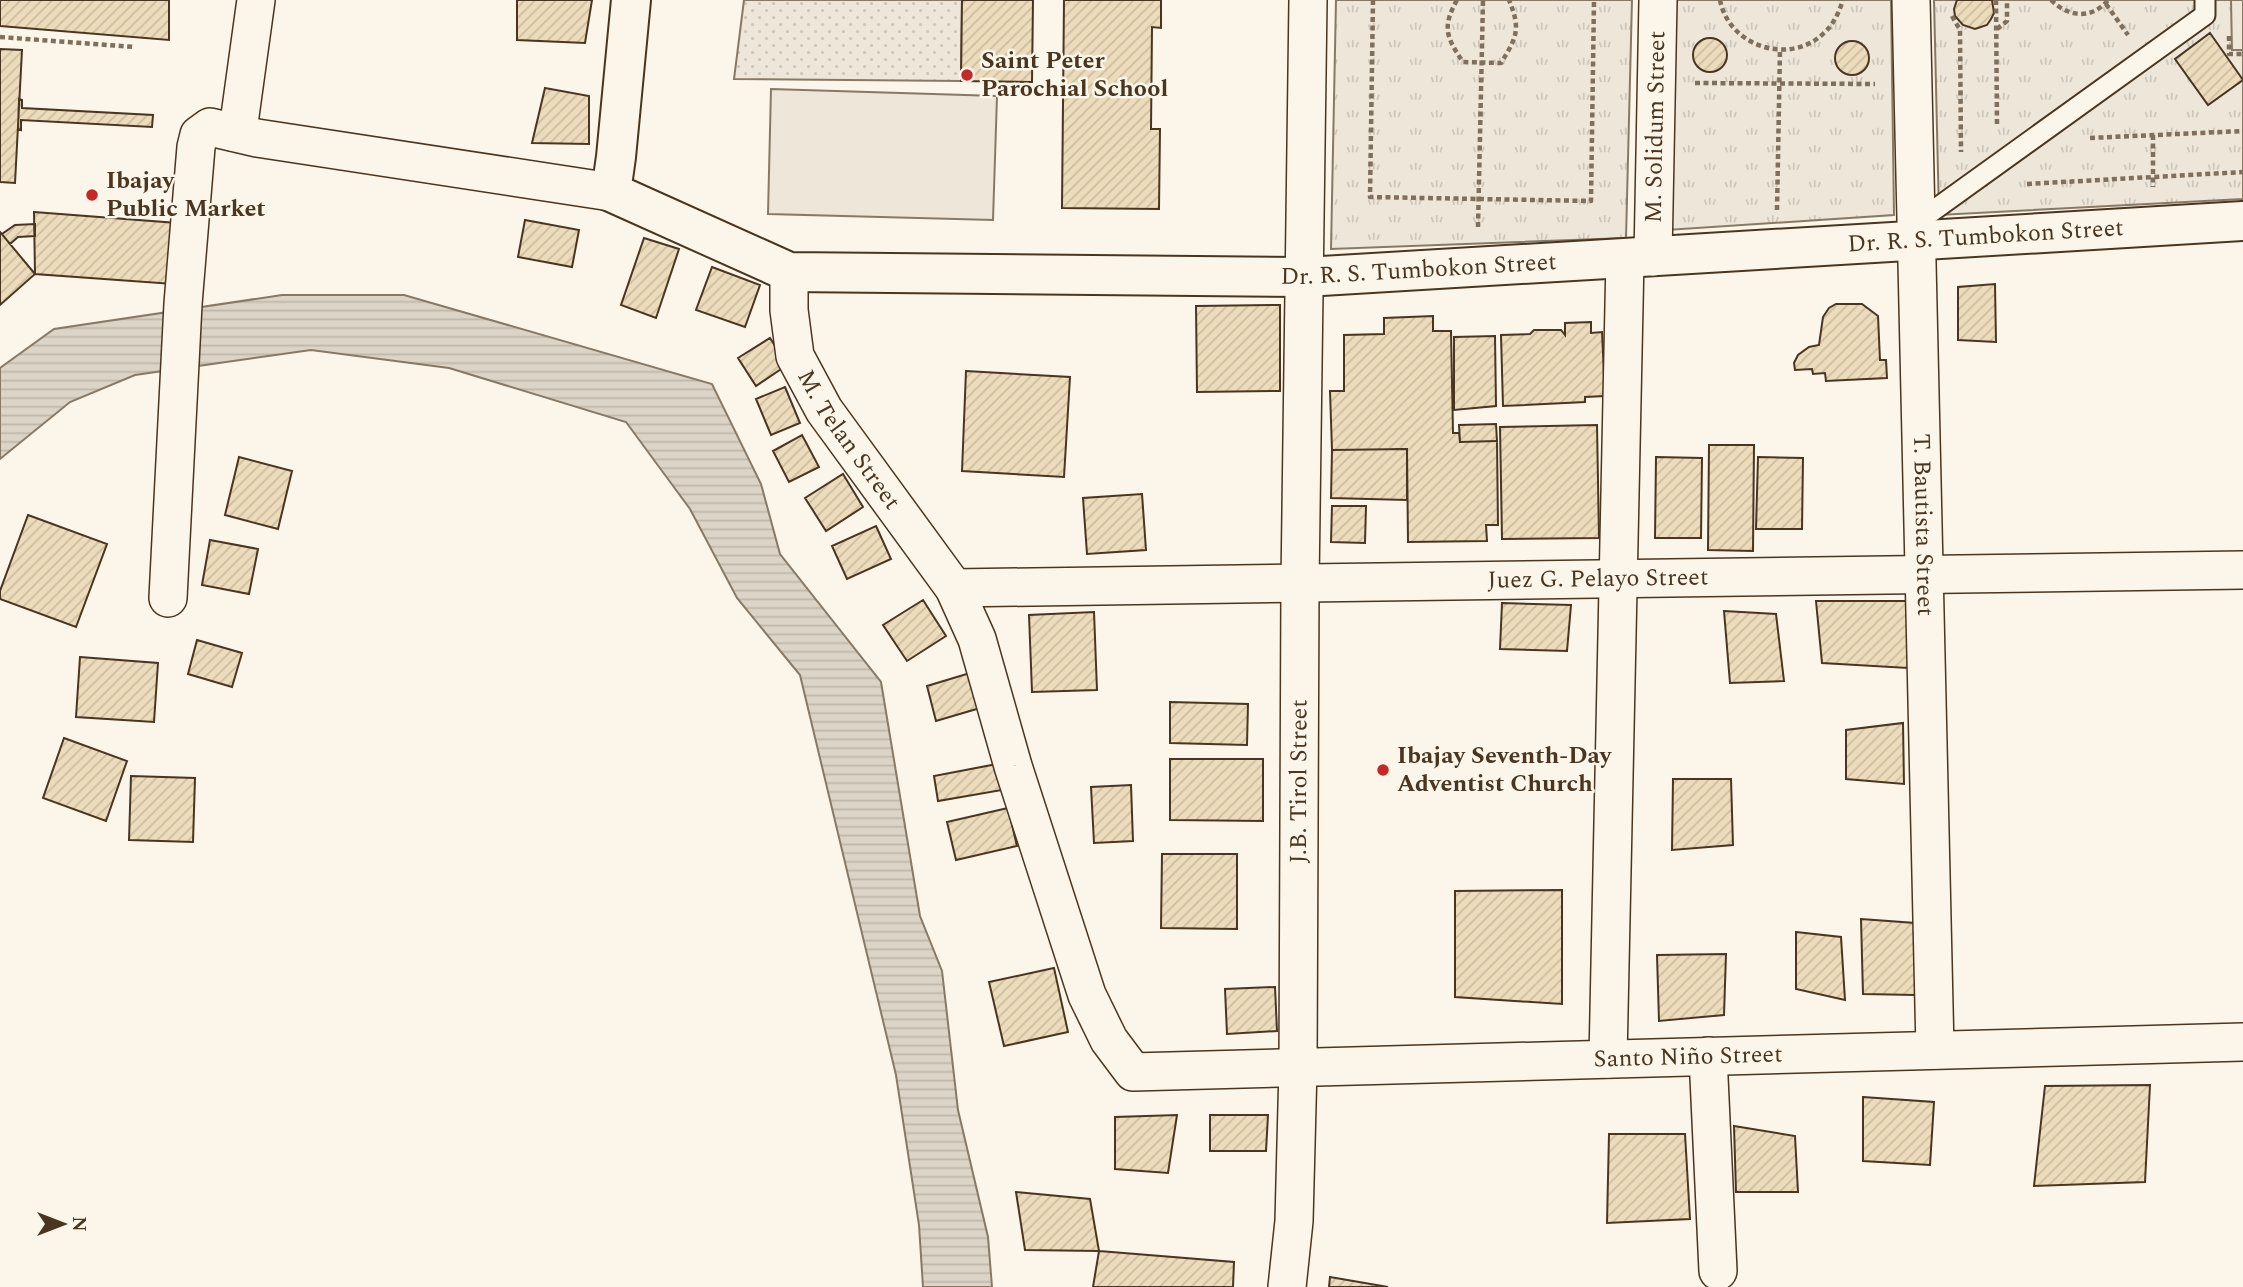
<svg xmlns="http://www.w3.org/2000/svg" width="2243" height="1287" font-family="Spectral,serif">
<defs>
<pattern id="grass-dots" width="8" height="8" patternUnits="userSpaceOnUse" patternTransform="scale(1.75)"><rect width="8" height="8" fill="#ede6d9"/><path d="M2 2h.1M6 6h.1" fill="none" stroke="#cdc6ba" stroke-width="1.8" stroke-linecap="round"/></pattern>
<pattern id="park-tufts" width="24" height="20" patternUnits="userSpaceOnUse" patternTransform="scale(1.75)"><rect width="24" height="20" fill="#ede6d9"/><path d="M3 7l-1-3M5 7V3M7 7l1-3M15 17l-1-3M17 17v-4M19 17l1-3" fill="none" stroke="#cdc6ba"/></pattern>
<pattern id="water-rules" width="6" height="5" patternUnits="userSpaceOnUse" patternTransform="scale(1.75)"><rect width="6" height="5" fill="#dcd4c6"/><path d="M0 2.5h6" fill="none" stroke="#beb7aa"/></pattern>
<pattern id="building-hatch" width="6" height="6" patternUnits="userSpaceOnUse" patternTransform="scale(1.75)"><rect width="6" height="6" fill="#ecdcbc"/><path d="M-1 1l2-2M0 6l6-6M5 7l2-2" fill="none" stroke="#ccbda1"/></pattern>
</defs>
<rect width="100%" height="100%" fill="#fbf6e9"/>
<path fill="url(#grass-dots)" stroke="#887966" stroke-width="2" d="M 744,0 L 962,0 L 961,81 L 734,79 Z"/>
<path fill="url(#park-tufts)" stroke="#887966" stroke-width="2" d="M 1336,0 L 1632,0 L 1626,238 L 1331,249 Z
M 1673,0 L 1891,0 L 1894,215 L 1667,230 Z
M 1934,0 L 2243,0 L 2243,199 L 1939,215 Z"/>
<path fill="#ede6d9" stroke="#887966" stroke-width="2" d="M 2231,0 L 2243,0 L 2243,50 L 2232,50 Z
M 771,89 L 997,96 L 993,220 L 768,214 Z"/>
<path fill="url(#water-rules)" stroke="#887966" stroke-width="2" d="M 282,295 L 404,295 L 712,384 L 761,484 L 780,554 L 881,682 L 920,916 L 942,971 L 958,1110 L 988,1237 L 992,1287 L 923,1287 L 919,1225 L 896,1075 L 800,675 L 737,598 L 690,509 L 626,422 L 449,368 L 311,350 L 135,375 L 70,402 L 0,459 L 0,368 L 54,329 Z"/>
<path fill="url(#building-hatch)" stroke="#4a3520" stroke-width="2" d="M 0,0 L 169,0 L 169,40 L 0,26 Z
M 517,0 L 592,0 L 585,43 L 517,40 Z
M 962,0 L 1033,0 L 1032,82 L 961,81 Z
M 1064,0 L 1161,0 L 1161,28 L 1152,27 L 1151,129 L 1160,129 L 1159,209 L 1062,208 Z
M 1957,0 L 1992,0 L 1994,13 L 1991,19 L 1987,25 L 1975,29 L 1963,25 L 1955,16 L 1954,9 Z
M 2210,33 L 2243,80 L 2208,105 L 2175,59 Z
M1693 55a17 17 0 1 1 34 0a17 17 0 1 1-34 0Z
M1835 58a17 17 0 1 1 34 0a17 17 0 1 1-34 0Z
M 0,49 L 22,50 L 15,183 L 0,182 Z
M 545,88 L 589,96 L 589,144 L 532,143 Z
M 19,99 L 22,100 L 22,108 L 153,115 L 152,127 L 21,120 L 21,130 L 18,129 Z
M 34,212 L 177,223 L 173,284 L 35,274 Z
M 525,220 L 579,230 L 572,267 L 518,257 Z
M 35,224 L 35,236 L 18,237 L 10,244 L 2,234 L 15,225 Z
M 0,232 L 35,274 L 0,305 Z
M 644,238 L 679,249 L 656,318 L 621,305 Z
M 712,267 L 760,285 L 745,327 L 696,310 Z
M 1995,284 L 1996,342 L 1958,340 L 1958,287 Z
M 1836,304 L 1862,304 L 1878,316 L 1880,360 L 1886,360 L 1887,378 L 1826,381 L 1825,373 L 1813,374 L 1812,369 L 1795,370 L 1794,363 L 1798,355 L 1809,347 L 1819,345 L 1823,317 L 1829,308 Z
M 1280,305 L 1280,391 L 1197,392 L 1196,306 Z
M 1433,316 L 1433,331 L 1451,331 L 1453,433 L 1459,433 L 1460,442 L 1497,441 L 1498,525 L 1486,525 L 1487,541 L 1408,542 L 1407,449 L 1332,450 L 1330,391 L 1344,391 L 1344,335 L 1384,334 L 1384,318 Z
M 1591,322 L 1591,333 L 1602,332 L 1605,396 L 1585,397 L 1585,402 L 1503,406 L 1501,335 L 1530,334 L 1534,330 L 1561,330 L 1565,335 L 1565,323 Z
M 1495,336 L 1496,406 L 1454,410 L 1454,337 Z
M 770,338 L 787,365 L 756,386 L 738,358 Z
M 966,371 L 1070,377 L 1064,477 L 962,471 Z
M 785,387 L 800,423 L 771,435 L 756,399 Z
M 1496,424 L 1497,441 L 1460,442 L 1459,425 Z
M 1597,425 L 1599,538 L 1502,539 L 1500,427 Z
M 802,435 L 819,467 L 789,482 L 773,451 Z
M 1709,445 L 1754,445 L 1753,551 L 1708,550 Z
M 1407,449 L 1407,500 L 1331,498 L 1332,450 Z
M 239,457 L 292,471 L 278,529 L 225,515 Z
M 1656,457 L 1702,458 L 1701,538 L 1655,538 Z
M 1758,457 L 1803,458 L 1802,529 L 1756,529 Z
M 843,474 L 863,507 L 826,531 L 805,498 Z
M 1142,494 L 1146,550 L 1087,554 L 1083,498 Z
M 1332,506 L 1366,506 L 1365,543 L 1331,542 Z
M 28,515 L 107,544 L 76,627 L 0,599 L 0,591 Z
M 876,526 L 891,559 L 847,579 L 832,546 Z
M 210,540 L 258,549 L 249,594 L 202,585 Z
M 923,600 L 946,636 L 907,661 L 883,625 Z
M 1816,601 L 1908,601 L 1908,668 L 1822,663 Z
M 1502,603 L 1571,605 L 1567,651 L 1500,649 Z
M 1724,611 L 1776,614 L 1784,681 L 1730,683 Z
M 1094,612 L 1097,690 L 1032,692 L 1029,615 Z
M 197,640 L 242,653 L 232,687 L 188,674 Z
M 80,657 L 158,663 L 154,722 L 76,717 Z
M 970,673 L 980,708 L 936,721 L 927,686 Z
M 1170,702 L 1248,704 L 1247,745 L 1170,743 Z
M 1903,723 L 1904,784 L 1846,779 L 1846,730 Z
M 64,738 L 127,761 L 106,821 L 43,798 Z
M 1170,759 L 1263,759 L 1263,821 L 1170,820 Z
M 997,764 L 1002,790 L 938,801 L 934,776 Z
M 131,776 L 195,778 L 193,842 L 129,840 Z
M 1673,779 L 1731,779 L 1733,845 L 1672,850 Z
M 1131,785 L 1133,841 L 1094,843 L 1091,787 Z
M 1008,808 L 1017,846 L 956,860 L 947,822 Z
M 1162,854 L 1237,854 L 1237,929 L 1161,928 Z
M 1562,890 L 1562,1004 L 1455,997 L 1455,891 Z
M 1861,919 L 1915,923 L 1915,995 L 1863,994 Z
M 1796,932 L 1841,937 L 1845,1000 L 1796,989 Z
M 1726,954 L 1724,1015 L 1659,1021 L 1657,955 Z
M 1054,968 L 1068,1032 L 1004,1046 L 989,982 Z
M 1275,987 L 1277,1031 L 1227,1034 L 1225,989 Z
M 2150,1085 L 2145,1182 L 2034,1186 L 2045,1086 Z
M 1863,1097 L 1934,1102 L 1930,1165 L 1863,1161 Z
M 1177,1115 L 1168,1173 L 1115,1169 L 1115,1117 Z
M 1210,1115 L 1268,1115 L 1266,1151 L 1210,1151 Z
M 1734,1126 L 1795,1136 L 1798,1192 L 1736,1192 Z
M 1609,1134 L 1685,1134 L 1690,1219 L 1607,1223 Z
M 1016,1192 L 1090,1199 L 1099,1251 L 1025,1250 Z
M 1099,1251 L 1234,1262 L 1233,1287 L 1093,1287 Z
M 1330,1277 L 1388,1287 L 1329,1287 Z"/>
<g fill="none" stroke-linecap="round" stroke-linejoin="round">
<g stroke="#4a3520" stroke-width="23">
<path id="service" d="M 1916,223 L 2205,15 L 2205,0"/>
</g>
<g stroke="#4a3520" stroke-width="40">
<g id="minor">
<path id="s1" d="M 1911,0 L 1935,1050"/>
<path d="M 233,132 L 239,123 L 256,0"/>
<path id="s2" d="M 1653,257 L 1658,0"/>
<path id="s3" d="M 789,272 L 789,310 L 795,356 L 824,410 L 954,588 L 977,639 L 1013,766 L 1087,995 L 1109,1040 L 1133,1072 L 2243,1042"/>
<path id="s4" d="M 954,588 L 2243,570"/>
<path d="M 168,598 L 183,304 L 196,147 L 199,135 L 210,127 L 257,138 L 611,192"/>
<path d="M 1708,1056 L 1718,1271"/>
<path d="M 1608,1059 L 1625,258"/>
<path id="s5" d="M 1287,1287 L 1294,1221 L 1298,1067 L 1300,584 L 1308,0"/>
</g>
</g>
<g stroke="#4a3520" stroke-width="42">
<g id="tertiary">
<path id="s6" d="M 631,0 L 616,157 L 611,192 L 789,272 L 1305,277 L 2243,221"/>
</g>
</g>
<path stroke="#7f6f5c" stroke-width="4.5" stroke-dasharray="5 3.5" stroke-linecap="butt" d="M 1373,0 L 1370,197 L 1591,201 L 1594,0
M 1457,0 C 1442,27 1446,37 1463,62 L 1501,63 C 1517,37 1521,29 1509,0
M 1720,0 C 1729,47 1790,66 1824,33 C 1834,24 1839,12 1843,0
M 1996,0 L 1997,125
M 2051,0 C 2068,17 2092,20 2108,0
M 2106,4 L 2128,35
M 1952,16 L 1960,30 L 1961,152
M 1997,29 L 2007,21 L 2007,0
M 2229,36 L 2229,54 L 2243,54
M 0,37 L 135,47
M 1695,83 L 1875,84
M 2153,135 L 2153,187
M 2090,138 L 2243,131
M 2027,184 L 2243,172
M 1777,210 L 1780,50
M 1478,227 L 1483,0"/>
<use href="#service" stroke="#fbf6e9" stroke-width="19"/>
<use href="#minor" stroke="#fbf6e9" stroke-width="37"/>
<use href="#tertiary" stroke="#fbf6e9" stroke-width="38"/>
</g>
<g fill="#c62828" stroke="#fbf6e9" stroke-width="2.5">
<circle cx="967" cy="75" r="7"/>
<circle cx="92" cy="195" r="7"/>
<circle cx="1383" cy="770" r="7"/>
</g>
<g text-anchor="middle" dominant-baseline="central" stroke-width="5" stroke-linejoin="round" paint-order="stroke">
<g font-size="24" font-weight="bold" fill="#4a3520" stroke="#fbf6e9" text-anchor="start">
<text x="981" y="61">Saint Peter<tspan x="981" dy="28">Parochial School</tspan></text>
<text x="106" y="181">Ibajay<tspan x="106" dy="28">Public Market</tspan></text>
<text x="1397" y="756">Ibajay Seventh-Day<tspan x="1397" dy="28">Adventist Church</tspan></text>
</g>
<g font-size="24" fill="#4a3520" stroke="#fbf6e9">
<text stroke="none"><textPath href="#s2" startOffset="130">M. Solidum Street</textPath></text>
<text stroke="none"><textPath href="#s6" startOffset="1586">Dr. R. S. Tumbokon Street</textPath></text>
<text stroke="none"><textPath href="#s6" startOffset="1018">Dr. R. S. Tumbokon Street</textPath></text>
<text stroke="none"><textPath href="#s3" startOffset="184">M. Telan Street</textPath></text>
<text stroke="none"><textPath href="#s1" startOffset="525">T. Bautista Street</textPath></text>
<text stroke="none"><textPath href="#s4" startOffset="644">Juez G. Pelayo Street</textPath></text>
<text stroke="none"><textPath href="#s5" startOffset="506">J.B. Tirol Street</textPath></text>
<text stroke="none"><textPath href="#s3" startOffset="1440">Santo Niño Street</textPath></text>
</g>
</g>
<g transform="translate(63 1224) rotate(90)" stroke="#fbf6e9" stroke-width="5" paint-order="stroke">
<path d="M0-5L12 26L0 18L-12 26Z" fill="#4a3520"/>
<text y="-10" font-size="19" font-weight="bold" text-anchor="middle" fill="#4a3520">N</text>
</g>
</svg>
